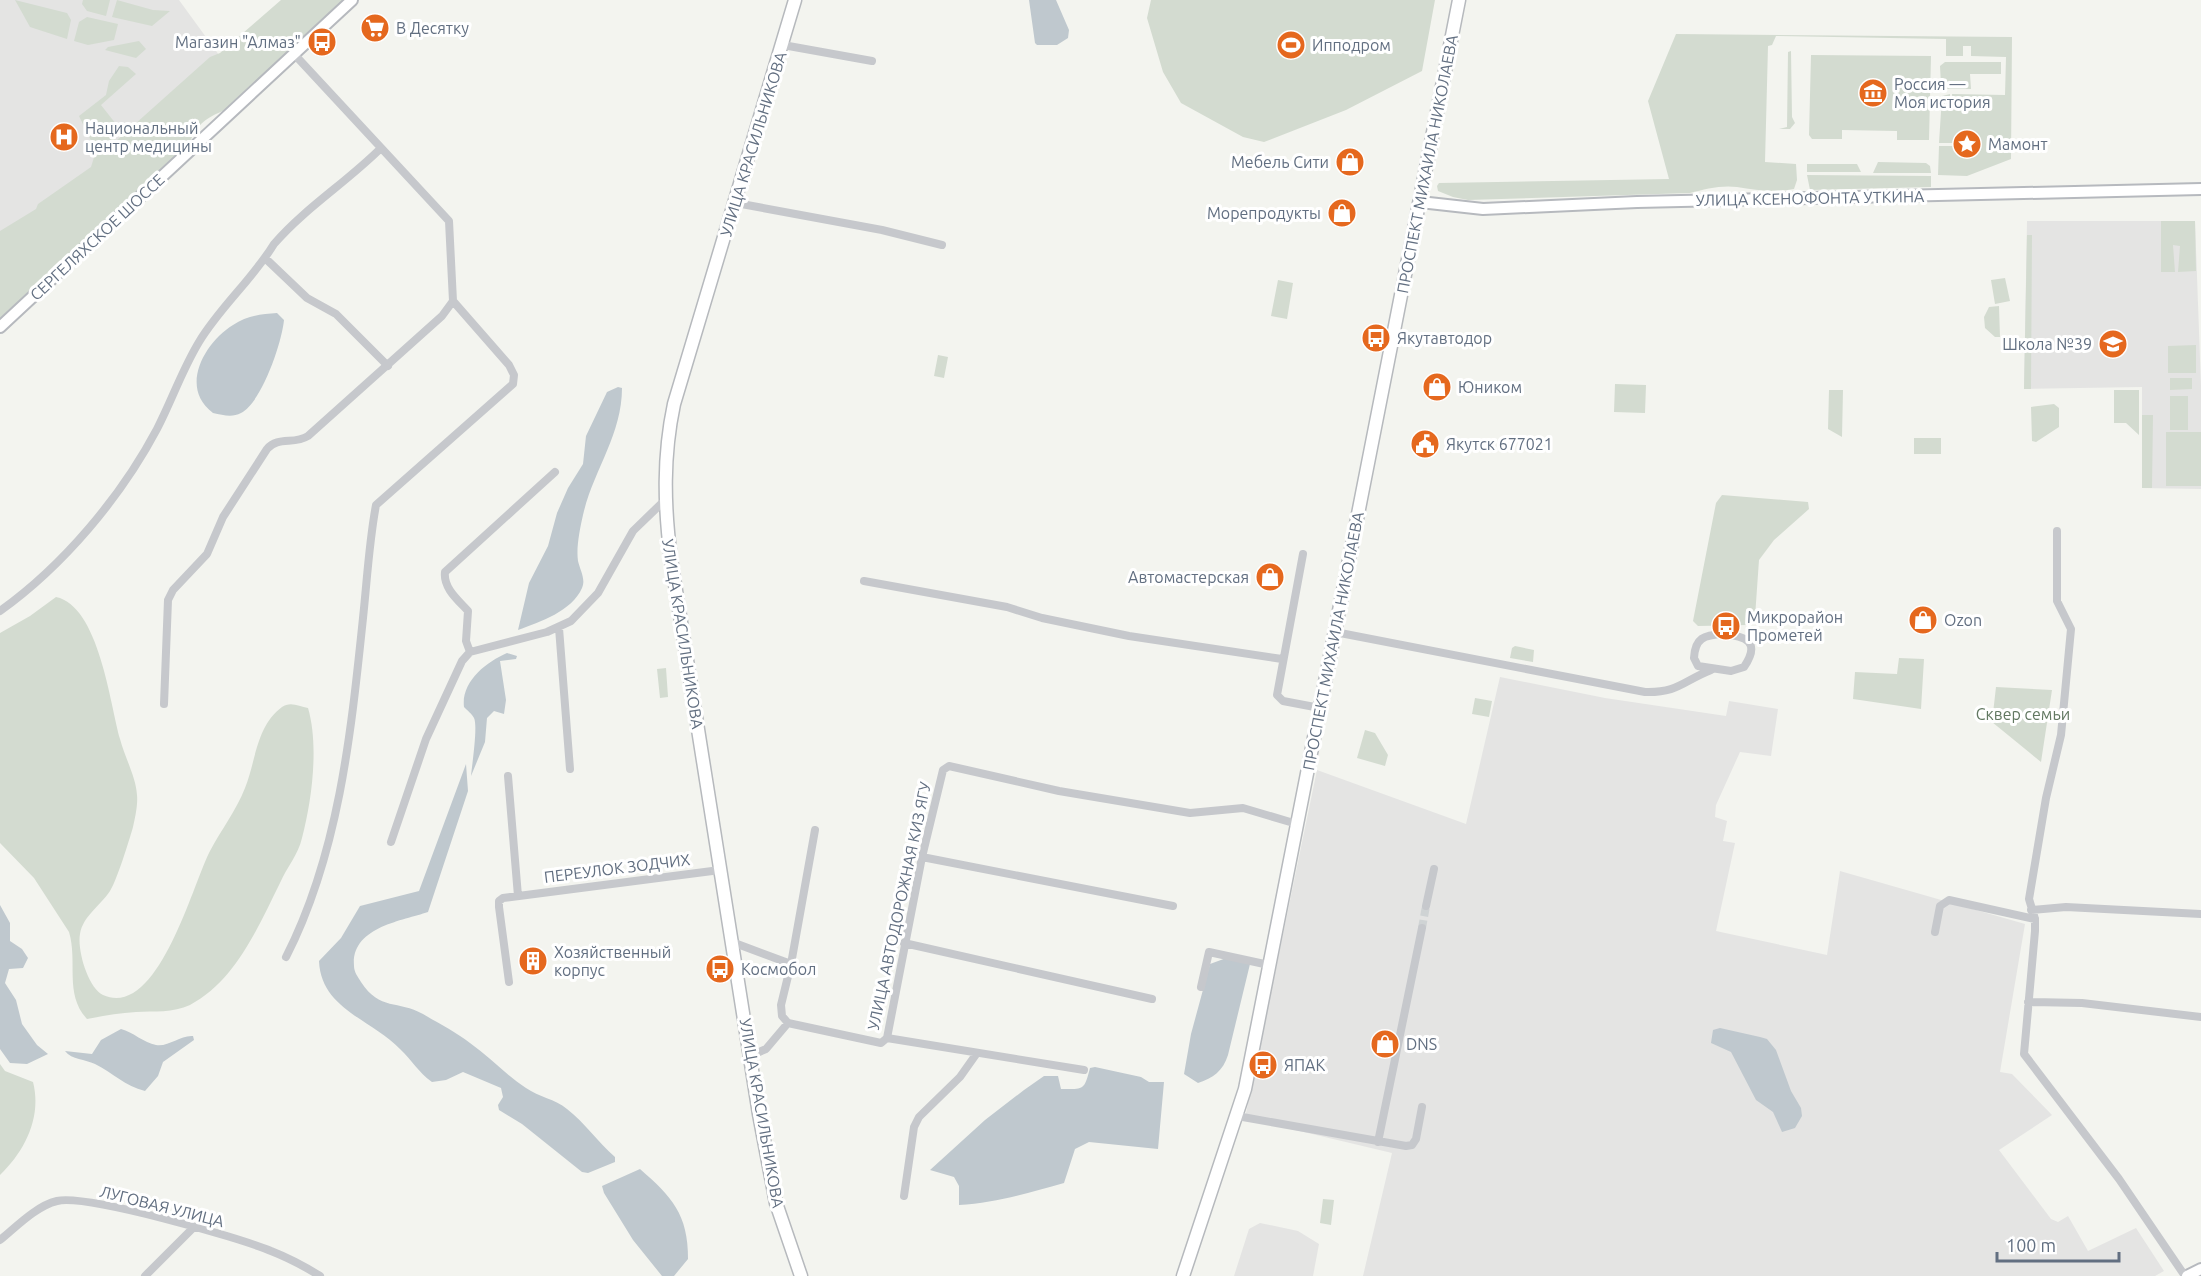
<svg xmlns="http://www.w3.org/2000/svg" width="2201" height="1276" font-family="Ubuntu,sans-serif">
<rect width="100%" height="100%" fill="#f3f4ef"/>
<path fill="#e4e4e3" d="M 0,0 L 179,0 L 219,55 L 0,256 Z
M 2027,221 L 2195,221 L 2201,386 L 2201,489 L 2142,488 L 2142,387 L 2024,389 Z
M 1500,677 L 1605,698 L 1726,716 L 1729,701 L 1778,709 L 1771,756 L 1740,752 L 1716,805 L 1715,817 L 1727,821 L 1723,841 L 1735,843 L 1716,931 L 1827,955 L 1840,871 L 2025,924 L 2000,1072 L 2012,1074 L 2052,1115 L 1999,1150 L 2051,1219 L 2058,1222 L 2068,1216 L 2088,1251 L 2136,1228 L 2164,1271 L 2155,1276 L 1363,1276 L 1392,1153 L 1245,1118 L 1317,770 L 1466,824 Z
M 1260,1223 L 1298,1231 L 1319,1244 L 1313,1276 L 1234,1276 L 1249,1229 Z"/>
<path fill="#d3dbd0" d="M 15,0 L 67,13 L 71,20 L 67,39 L 30,27 Z
M 83,0 L 110,0 L 106,16 L 87,11 L 82,4 Z
M 117,0 L 153,10 L 170,11 L 152,26 L 112,17 Z
M 281,0 L 344,0 L 225,110 C 206,118 198,123 190,142 L 0,318 L 0,231 L 36,209 L 38,204 L 91,167 L 96,151 L 79,116 L 106,95 L 109,81 L 119,66 L 128,67 L 136,74 L 101,105 L 116,124 L 110,133 L 116,141 L 210,57 L 220,53 Z
M 1151,0 L 1435,0 L 1422,71 L 1346,110 L 1264,142 L 1243,137 L 1181,103 L 1163,72 L 1147,18 Z
M 87,17 L 118,24 L 114,40 L 88,45 L 74,41 L 79,22 Z
M 1676,34 L 2012,37 L 2011,159 L 1967,176 L 1938,175 L 1939,146 L 1953,146 L 1959,156 L 1967,159 L 1975,156 L 1981,145 L 1976,133 C 1965,128 1956,132 1953,143 L 1939,143 L 1942,96 L 1950,94 L 1950,106 L 1953,107 L 1952,94 L 2005,95 L 2006,57 L 1971,56 L 1971,46 L 1963,46 L 1963,56 L 1946,56 L 1946,39 L 1776,36 L 1772,45 L 1768,46 L 1765,162 L 1796,164 L 1797,180 L 1794,189 C 1775,193 1756,190 1737,187 C 1721,185 1705,189 1690,193 L 1468,200 L 1453,197 L 1438,191 L 1437,186 L 1439,183 L 1669,179 L 1648,101 Z
M 139,41 L 146,49 L 136,58 L 105,50 L 108,47 Z
M 1791,51 L 1792,117 L 1795,123 L 1790,129 L 1779,129 L 1787,127 L 1788,52 Z
M 1811,55 L 1931,56 L 1929,140 L 1897,140 L 1897,131 L 1842,130 L 1842,139 L 1812,139 L 1809,135 Z
M 1945,62 L 2001,62 L 2001,74 L 1970,74 L 1971,89 L 1947,89 L 1941,85 L 1940,66 Z
M 1878,162 L 1926,163 L 1930,166 L 1931,173 L 1873,173 Z
M 1807,164 L 1857,164 L 1861,172 L 1807,172 Z
M 1807,175 L 1931,176 L 1931,187 L 1810,190 Z
M 2161,221 L 2195,221 L 2196,271 L 2178,272 L 2180,246 L 2173,245 L 2175,272 L 2161,272 Z
M 2027,235 L 2032,235 L 2031,389 L 2024,389 Z
M 2005,278 L 2010,301 L 1995,304 L 1991,280 Z
M 1278,280 L 1293,283 L 1287,319 L 1271,316 Z
M 1999,306 L 2000,337 L 1995,337 L 1985,328 L 1984,317 L 1989,307 Z
M 2196,345 L 2196,373 L 2168,373 L 2168,346 Z
M 938,355 L 948,357 L 944,378 L 934,376 Z
M 2170,378 L 2192,378 L 2192,389 L 2170,390 Z
M 1615,384 L 1646,385 L 1645,413 L 1614,412 Z
M 1829,390 L 1843,390 L 1842,437 L 1828,429 Z
M 2114,390 L 2139,390 L 2139,435 L 2126,423 L 2114,423 Z
M 2170,396 L 2188,396 L 2188,430 L 2170,430 Z
M 2054,404 L 2059,408 L 2059,427 L 2036,442 L 2032,441 L 2031,407 Z
M 2142,415 L 2153,415 L 2152,488 L 2142,488 Z
M 2166,432 L 2201,432 L 2201,486 L 2166,486 Z
M 1914,438 L 1941,438 L 1941,454 L 1914,454 Z
M 1722,495 L 1808,502 L 1809,509 L 1774,540 L 1759,560 L 1755,617 L 1747,625 L 1698,626 L 1693,621 L 1716,503 Z
M 56,597 C 99,606 110,704 120,739 C 125,758 136,777 137,795 C 138,805 135,818 133,827 C 129,841 117,880 110,891 C 100,906 83,916 80,934 C 77,950 88,988 103,995 C 158,1020 193,883 210,851 C 221,830 236,811 245,788 C 256,761 256,726 282,707 C 290,701 299,706 308,708 C 319,745 312,800 302,838 C 298,855 287,867 280,883 C 259,925 236,981 190,1005 C 173,1013 154,1011 136,1012 C 119,1013 103,1016 87,1019 C 64,994 78,962 69,932 L 34,878 L 0,843 L 0,633 L 30,616 Z
M 1515,646 L 1534,650 L 1533,662 L 1510,658 L 1512,648 Z
M 1899,658 L 1924,659 L 1921,709 L 1853,699 L 1855,672 L 1897,674 Z
M 666,668 L 668,697 L 660,698 L 657,669 Z
M 1996,687 L 2052,690 L 2041,762 L 1992,722 Z
M 1475,698 L 1492,701 L 1489,717 L 1472,714 Z
M 1365,730 L 1375,733 L 1388,755 L 1385,766 L 1357,758 Z
M 0,1064 L 5,1071 L 33,1082 C 42,1117 25,1151 0,1175 Z
M 1323,1199 L 1334,1200 L 1331,1225 L 1320,1223 Z"/>
<path fill="#bfc8ce" d="M 1029,0 L 1056,0 L 1069,30 L 1068,38 L 1057,45 L 1037,45 L 1035,43 Z
M 277,313 L 284,320 C 282,342 262,402 241,413 C 232,418 223,415 213,413 C 179,388 204,343 233,325 C 246,316 261,314 277,313 Z
M 618,387 L 622,388 C 622,435 593,471 583,515 C 580,528 576,548 578,561 C 580,570 586,579 582,588 C 572,611 540,622 518,630 L 529,583 L 548,546 L 557,513 L 568,488 L 583,464 L 586,436 L 607,392 Z
M 507,653 L 517,656 L 516,659 L 500,661 L 506,700 L 504,714 L 494,711 L 487,718 L 485,742 L 471,776 C 472,765 478,726 474,718 C 472,714 467,710 464,707 C 461,682 486,662 507,653 Z
M 466,764 L 468,791 L 428,912 C 402,921 351,927 354,966 C 354,972 358,977 361,982 C 380,1011 398,1000 423,1014 C 438,1023 456,1032 470,1043 C 490,1057 506,1075 526,1088 C 539,1097 555,1099 567,1109 C 585,1123 598,1142 615,1157 L 615,1162 L 588,1173 L 582,1172 L 522,1124 L 499,1110 L 498,1105 L 503,1097 L 501,1088 L 463,1072 L 446,1080 L 432,1082 C 418,1072 412,1060 400,1049 C 371,1019 321,1009 319,961 L 341,938 L 360,906 L 419,891 Z
M 0,905 L 10,923 L 10,941 L 22,949 L 28,958 L 23,968 L 9,969 L 5,983 L 16,1000 L 22,1024 L 37,1045 L 48,1054 L 27,1064 L 10,1063 L 0,1049 Z
M 1229,957 L 1250,964 L 1228,1055 C 1223,1071 1213,1078 1198,1083 L 1184,1074 L 1191,1034 L 1210,964 Z
M 1720,1028 L 1760,1037 L 1767,1039 L 1776,1050 L 1791,1091 L 1801,1108 L 1802,1116 L 1795,1128 L 1782,1132 L 1773,1112 L 1756,1100 L 1731,1052 L 1711,1043 L 1713,1030 Z
M 121,1029 C 133,1032 144,1043 156,1045 C 169,1047 180,1035 193,1036 L 194,1040 L 163,1062 L 158,1076 L 145,1091 C 125,1086 113,1073 95,1064 C 85,1059 72,1060 65,1051 L 92,1054 L 101,1040 Z
M 1095,1067 L 1141,1077 L 1149,1082 L 1164,1082 L 1158,1149 L 1089,1142 L 1075,1149 L 1064,1183 C 1028,1193 996,1203 959,1205 L 959,1186 L 954,1177 L 930,1170 L 985,1120 L 1024,1090 L 1044,1076 L 1058,1076 L 1061,1089 C 1084,1089 1084,1091 1090,1068 Z
M 640,1169 C 672,1197 688,1214 688,1259 L 674,1276 L 662,1276 L 633,1240 L 604,1193 L 602,1186 Z"/>
<g fill="none" stroke-linecap="round" stroke-linejoin="round">
<path stroke="#cfd3d4" stroke-width="8" stroke-dasharray="8 4" stroke-linecap="butt" d="M 1422,928 L 1426,906"/>
<g stroke="#b6b9be" stroke-width="14">
<path id="secondary" d="M 1420,202 L 1483,209 L 1637,202 L 2201,189
M 0,327 L 352,0
M 2187,1276 L 2201,1269"/>
</g>
<g stroke="#b6b9bd" stroke-width="15">
<path id="primary" d="M 795,0 L 674,404 C 663,456 664,505 671,559 L 759,1114 L 776,1203 L 801,1276
M 1183,1276 L 1245,1089 L 1459,0"/>
</g>
<path stroke="#c6c8cc" stroke-width="8" d="M 783,45 L 872,61
M 736,203 L 882,230 L 942,245
M 265,258 L 307,298 L 336,314 L 388,366
M 2057,531 L 2057,601 L 2071,629 L 2061,735 L 2046,798 L 2029,899 L 2035,919 L 2035,931 L 2024,1054 L 2119,1179 L 2185,1276
M 1303,554 L 1277,695 L 1283,701 L 1320,708
M 864,581 L 1007,607 L 1042,618 L 1129,636 L 1282,659
M 0,611 C 63,566 121,497 157,429 C 172,400 182,370 199,342 C 220,307 252,280 274,244 C 305,208 347,182 381,148
M 559,628 L 570,769
M 1335,632 L 1645,692 C 1678,693 1683,681 1711,670
M 1723,634 C 1746,636 1761,642 1744,667 L 1731,671 L 1698,666 L 1694,658 C 1695,638 1704,635 1723,634 Z
M 470,652 L 466,641 L 468,611 C 458,600 443,588 445,572 L 555,472
M 164,704 L 168,600 L 173,590 L 207,554 L 223,517 L 267,449 C 278,436 294,445 308,436 L 442,316 L 453,301 L 449,221 L 294,54
M 508,776 L 518,896
M 391,842 L 426,739 L 462,661 L 470,652 L 547,632 L 571,621 L 598,593 L 633,531 L 665,500
M 922,857 L 1173,906
M 1426,906 L 1434,869
M 2031,910 L 2066,907 L 2201,914
M 1935,932 L 1940,906 L 1949,900 L 2035,919
M 732,942 L 791,964 L 781,1005 L 782,1016 L 788,1023 L 881,1043 L 887,1038 L 922,857 L 943,770 L 949,766 L 1059,791 L 1190,813 L 1243,808 L 1297,824
M 904,943 L 1152,999
M 286,957 C 339,853 351,733 363,618 C 367,581 369,542 376,505 L 513,384 L 514,375 L 509,365 L 453,301
M 791,964 L 815,830
M 509,982 L 499,907 L 499,901 L 503,898 L 720,870
M 1201,987 L 1209,952 L 1269,965
M 2028,1002 L 2082,1003 L 2201,1017
M 887,1038 L 1084,1070
M 750,1056 L 766,1049 L 788,1023
M 1237,1116 L 1406,1146 L 1412,1145 L 1416,1139 L 1422,1107
M 1378,1142 L 1422,928
M 904,1196 L 914,1127 L 919,1117 L 960,1077 L 977,1053
M 0,1240 C 16,1227 36,1206 57,1201 C 86,1194 238,1237 271,1251 C 289,1258 304,1266 320,1276
M 145,1276 L 193,1228"/>
<use href="#secondary" stroke="#fff" stroke-width="10"/>
<use href="#primary" stroke="#fff" stroke-width="12"/>
</g>
<defs>
<g id="supermarket-disc" transform="scale(1.5)"><circle r="9.5" fill="#e5681e" stroke="#fff"/><path d="M-6-5.5h2.5l.6 2H6L4.5 2H-2.5L-4.4-4H-6ZM-1.5 3.2a1.3 1.3 0 1 0 .1 0ZM3 3.2a1.3 1.3 0 1 0 .1 0Z" fill="#fff"/></g>
<g id="bus-disc" transform="scale(1.5)"><circle r="9.5" fill="#e5681e" stroke="#fff"/><path d="M-5-6H5V4H4V6H2V4H-2V6H-4V4H-5ZM-3.5-4V0h7V-4ZM-3.5 1.2v1.5H-2V1.2ZM2 1.2v1.5H3.5V1.2Z" fill="#fff"/></g>
<g id="stadium-disc" transform="scale(1.5)"><circle r="9.5" fill="#e5681e" stroke="#fff"/><path d="M0-5a6.5 5 0 1 0 0 10a6.5 5 0 1 0 0-10ZM-3.5-1.8h7v3.6h-7Z" fill="#fff"/></g>
<g id="museum-disc" transform="scale(1.5)"><circle r="9.5" fill="#e5681e" stroke="#fff"/><path d="M0-6L6-3V-2H-6V-3ZM-5-1h2V3h-2ZM-1-1h2V3h-2ZM3-1h2V3H3ZM-6 4H6V6H-6Z" fill="#fff"/></g>
<g id="hospital-disc" transform="scale(1.5)"><circle r="9.5" fill="#e5681e" stroke="#fff"/><path d="M-5-5h3v3.5h4V-5h3V5h-3V1.5h-4V5h-3Z" fill="#fff"/></g>
<g id="sight-disc" transform="scale(1.5)"><circle r="9.5" fill="#e5681e" stroke="#fff"/><path d="M0-6L1.8-2.2L6-1.7L2.9 1.2L3.7 5.4L0 3.3L-3.7 5.4L-2.9 1.2L-6-1.7L-1.8-2.2Z" fill="#fff"/></g>
<g id="shop-disc" transform="scale(1.5)"><circle r="9.5" fill="#e5681e" stroke="#fff"/><path d="M-5-2.5h2.3a2.7 3.5 0 0 1 5.4 0H5L5.5 6h-11ZM-1.5-2.5h3a1.5 2.3 0 0 0-3 0Z" fill="#fff"/></g>
<g id="school-disc" transform="scale(1.5)"><circle r="9.5" fill="#e5681e" stroke="#fff"/><path d="M0-5L7-2L0 1L-7-2ZM-4 1L0 2.5L4 1V4Q0 6-4 4Z" fill="#fff"/></g>
<g id="civic-disc" transform="scale(1.5)"><circle r="9.5" fill="#e5681e" stroke="#fff"/><path d="M-.6-6.5H3V-4.5H.6V-3L4-1V1h2V6H-6V1h2V-1L-.6-3ZM-1.2 2.5V6h2.4V2.5Z" fill="#fff"/></g>
<g id="building-disc" transform="scale(1.5)"><circle r="9.5" fill="#e5681e" stroke="#fff"/><path d="M-4-6H4V6H1V3H-1V6H-4ZM-2.5-4.3h1.7v1.8h-1.7ZM.8-4.3h1.7v1.8H.8ZM-2.5-1h1.7V.8h-1.7ZM.8-1h1.7V.8H.8Z" fill="#fff"/></g>
</defs>
<g fill-rule="evenodd">
<use href="#supermarket-disc" x="375" y="28"/>
<use href="#bus-disc" x="322" y="42"/>
<use href="#stadium-disc" x="1291" y="45"/>
<use href="#museum-disc" x="1873" y="93"/>
<use href="#hospital-disc" x="64" y="137"/>
<use href="#sight-disc" x="1967" y="144"/>
<use href="#shop-disc" x="1350" y="162"/>
<use href="#shop-disc" x="1342" y="213"/>
<use href="#bus-disc" x="1376" y="338"/>
<use href="#school-disc" x="2113" y="344"/>
<use href="#shop-disc" x="1437" y="387"/>
<use href="#civic-disc" x="1425" y="444"/>
<use href="#shop-disc" x="1270" y="577"/>
<use href="#shop-disc" x="1923" y="620"/>
<use href="#bus-disc" x="1726" y="626"/>
<use href="#building-disc" x="533" y="961"/>
<use href="#bus-disc" x="720" y="969"/>
<use href="#shop-disc" x="1385" y="1044"/>
<use href="#bus-disc" x="1263" y="1065"/>
</g>
<g text-anchor="middle" dominant-baseline="central" stroke-width="6" stroke-linejoin="round" paint-order="stroke">
<g font-size="16" fill="#626f81" stroke="#fff" text-anchor="start">
<text x="396" y="28">В Десятку</text>
<text x="301" y="42" text-anchor="end">Магазин "Алмаз"</text>
<text x="1312" y="45">Ипподром</text>
<text x="1894" y="84">Россия —<tspan x="1894" dy="18">Моя история</tspan></text>
<text x="85" y="128">Национальный<tspan x="85" dy="18">центр медицины</tspan></text>
<text x="1988" y="144">Мамонт</text>
<text x="1329" y="162" text-anchor="end">Мебель Сити</text>
<text x="1321" y="213" text-anchor="end">Морепродукты</text>
<text x="1397" y="338">Якутавтодор</text>
<text x="2092" y="344" text-anchor="end">Школа №39</text>
<text x="1458" y="387">Юником</text>
<text x="1446" y="444">Якутск 677021</text>
<text x="1249" y="577" text-anchor="end">Автомастерская</text>
<text x="1747" y="617">Микрорайон<tspan x="1747" dy="18">Прометей</tspan></text>
<text x="1944" y="620">Ozon</text>
<text x="554" y="952">Хозяйственный<tspan x="554" dy="18">корпус</tspan></text>
<text x="741" y="969">Космобол</text>
<text x="1406" y="1044">DNS</text>
<text x="1284" y="1065">ЯПАК</text>
</g>
<g font-size="16" fill="#626f81" stroke="#fff">
<text transform="translate(753 144) rotate(-73)">УЛИЦА КРАСИЛЬНИКОВА</text>
<text transform="translate(1427 164) rotate(-79)">ПРОСПЕКТ МИХАИЛА НИКОЛАЕВА</text>
<text transform="translate(1810 198) rotate(-1)">УЛИЦА КСЕНОФОНТА УТКИНА</text>
<text transform="translate(97 237) rotate(-43)">СЕРГЕЛЯХСКОЕ ШОССЕ</text>
<text transform="translate(683 634) rotate(81)">УЛИЦА КРАСИЛЬНИКОВА</text>
<text transform="translate(1333 641) rotate(-79)">ПРОСПЕКТ МИХАИЛА НИКОЛАЕВА</text>
<text transform="translate(617 868) rotate(-7)">ПЕРЕУЛОК ЗОДЧИХ</text>
<text transform="translate(899 906) rotate(-78)">УЛИЦА АВТОДОРОЖНАЯ КИЗ ЯГУ</text>
<text transform="translate(762 1113) rotate(80)">УЛИЦА КРАСИЛЬНИКОВА</text>
<text transform="translate(162 1206) rotate(14)">ЛУГОВАЯ УЛИЦА</text>
</g>
<g font-size="16" fill="#627861" stroke="#fff">
<text x="2023" y="714">Сквер семьи</text>
</g>
</g>
<path d="M1997 1252v9h122v-9" fill="none" stroke="#626f81" stroke-width="3"/>
<text x="2006" y="1252" font-size="18" fill="#626f81" stroke="#ffffff" stroke-width="4.5" paint-order="stroke">100 m</text>
</svg>
